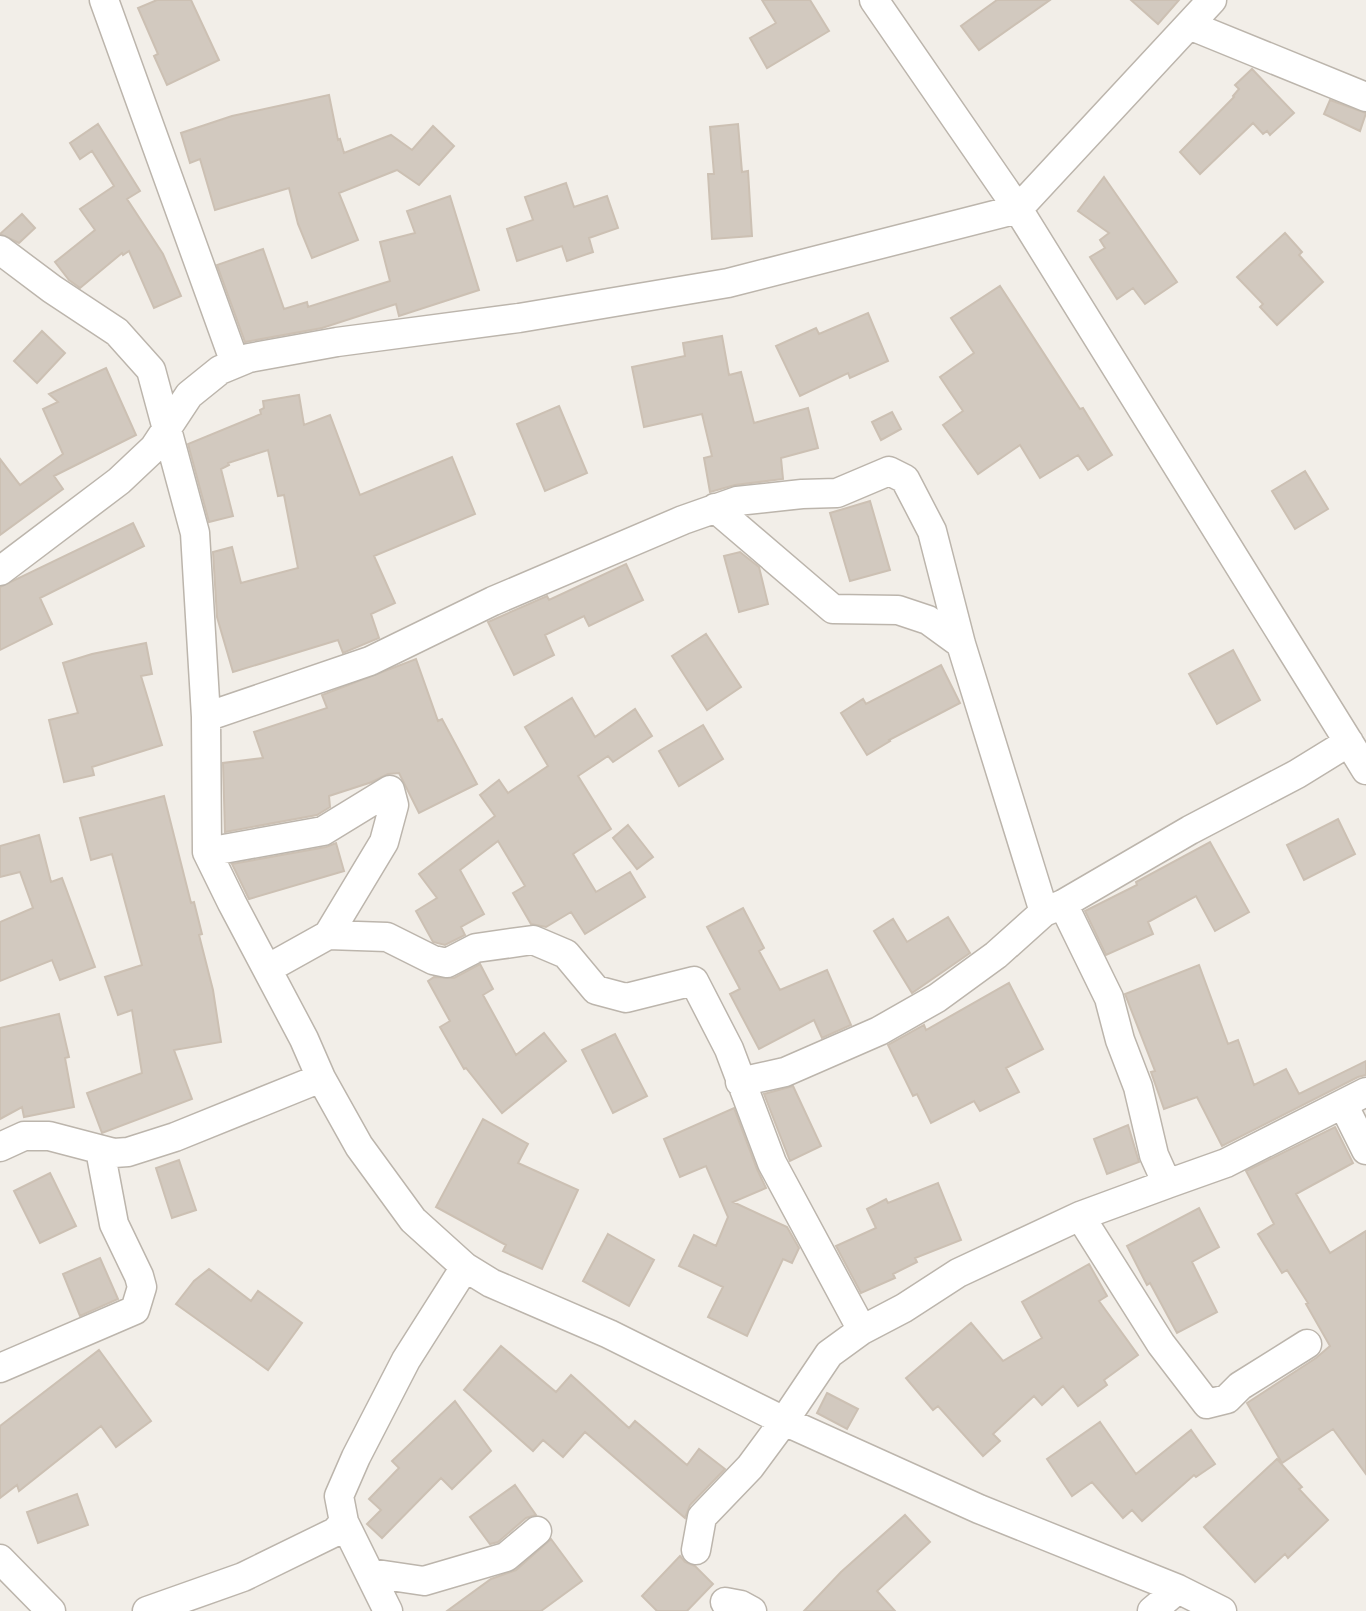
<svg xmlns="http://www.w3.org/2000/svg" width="1366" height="1611" font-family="'Fira Sans Condensed',sans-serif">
<rect width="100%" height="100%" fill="#f2eee8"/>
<path fill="#d2c9bf" stroke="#ccc0b3" stroke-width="2" d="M 157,0 L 191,0 L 219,60 L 167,85 L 154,56 L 158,54 L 138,8 Z
M 762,0 L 810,0 L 829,31 L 767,68 L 750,38 L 776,23 Z
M 997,0 L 1050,0 L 979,50 L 961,26 Z
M 1131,0 L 1179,0 L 1158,24 Z
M 1252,69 L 1294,113 L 1270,135 L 1267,131 L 1263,134 L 1253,123 L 1200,174 L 1180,152 L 1234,97 L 1233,96 L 1239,89 L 1235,85 Z
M 329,95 L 338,140 L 340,139 L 344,153 L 391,135 L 412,150 L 433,126 L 454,146 L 419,185 L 397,170 L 339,193 L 358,240 L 312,258 L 298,224 L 289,188 L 215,210 L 200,159 L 190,163 L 181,133 L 232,116 Z
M 1330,100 L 1366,113 L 1360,131 L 1324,114 Z
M 98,124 L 140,191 L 127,199 L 163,254 L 181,296 L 154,308 L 129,251 L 123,255 L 122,253 L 80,288 L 69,280 L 55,262 L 95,230 L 80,209 L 114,186 L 92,151 L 80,159 L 70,143 Z
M 738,124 L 742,172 L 748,171 L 752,236 L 712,239 L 708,174 L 714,174 L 710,127 Z
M 1104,177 L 1177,282 L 1145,304 L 1133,288 L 1117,299 L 1090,257 L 1105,248 L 1100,240 L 1109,233 L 1078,211 Z
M 566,183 L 574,207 L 607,196 L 618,228 L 589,238 L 593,252 L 567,261 L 562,246 L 517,261 L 507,229 L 533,220 L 525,197 Z
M 450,196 L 479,290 L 399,316 L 396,304 L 322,328 L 245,342 L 217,265 L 263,249 L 284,309 L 307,302 L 308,307 L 390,281 L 380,242 L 415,233 L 407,211 Z
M 22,214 L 35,228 L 19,243 L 0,234 Z
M 1285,233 L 1302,252 L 1299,255 L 1323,282 L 1277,325 L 1260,307 L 1263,304 L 1237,277 Z
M 1000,286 L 1080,409 L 1083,408 L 1112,455 L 1088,470 L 1078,455 L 1040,478 L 1020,445 L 978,474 L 943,425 L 963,411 L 940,377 L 974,353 L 951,318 Z
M 868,313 L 888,361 L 850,378 L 848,373 L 800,396 L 776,346 L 816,328 L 819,334 Z
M 42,331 L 65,353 L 37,383 L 14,361 Z
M 722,336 L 729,375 L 741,372 L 754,423 L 808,408 L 818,448 L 781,458 L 783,479 L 735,485 L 710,492 L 704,458 L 712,456 L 702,414 L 644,427 L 632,367 L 685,356 L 683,343 Z
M 106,368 L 136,435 L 54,476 L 63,489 L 0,535 L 0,459 L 20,485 L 63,454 L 43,409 L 58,402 L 49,394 Z
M 299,395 L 304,425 L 330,415 L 360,495 L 452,457 L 475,514 L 374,556 L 395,603 L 371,614 L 379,638 L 343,653 L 338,640 L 233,672 L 217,617 L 213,552 L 232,547 L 241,583 L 298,568 L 284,495 L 278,496 L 268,450 L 228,463 L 229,465 L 221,469 L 233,516 L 209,522 L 188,444 L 261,414 L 260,410 L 264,408 L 263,401 Z
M 559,406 L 587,473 L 545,491 L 517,424 Z
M 892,412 L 901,429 L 881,440 L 872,422 Z
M 1305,471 L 1328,509 L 1295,529 L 1272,491 Z
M 870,501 L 890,570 L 850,581 L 830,513 Z
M 133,523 L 144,546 L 40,598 L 52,624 L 0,650 L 0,587 Z
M 740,552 L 759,567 L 768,604 L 739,612 L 724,556 Z
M 626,564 L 643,600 L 589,626 L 584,616 L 545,635 L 554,655 L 514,675 L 488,622 L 547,596 L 549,600 Z
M 706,634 L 741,687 L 707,710 L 672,656 Z
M 146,643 L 152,674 L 141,676 L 162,745 L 92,767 L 94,775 L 64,782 L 49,720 L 78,713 L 63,663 L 92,654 Z
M 1233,650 L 1260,700 L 1217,724 L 1189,674 Z
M 416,659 L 438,721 L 442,719 L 477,784 L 419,813 L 399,773 L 388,774 L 372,782 L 329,796 L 330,807 L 317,815 L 225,832 L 223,763 L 263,758 L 254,732 L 327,708 L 322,695 Z
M 941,665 L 960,703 L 889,740 L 890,741 L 867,755 L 841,713 L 863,699 L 866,704 Z
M 572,698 L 595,737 L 635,709 L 652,736 L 613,762 L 608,756 L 578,776 L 611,829 L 573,854 L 596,892 L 630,872 L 645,897 L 585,934 L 571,912 L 546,927 L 531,924 L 513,893 L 525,886 L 498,841 L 460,870 L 484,914 L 461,927 L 465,935 L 445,945 L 433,942 L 416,911 L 437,898 L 419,874 L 495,816 L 480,795 L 499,780 L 508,793 L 548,766 L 525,727 Z
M 703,725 L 723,759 L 679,786 L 659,751 Z
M 164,796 L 191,903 L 194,902 L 202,934 L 199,935 L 213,990 L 221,1042 L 174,1050 L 192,1099 L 102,1133 L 87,1093 L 142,1073 L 132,1010 L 118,1015 L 105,977 L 142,965 L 112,854 L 91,860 L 80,818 Z
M 1338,819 L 1355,854 L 1304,880 L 1287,845 Z
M 628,825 L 653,857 L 637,869 L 613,838 Z
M 39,835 L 51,882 L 62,878 L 95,967 L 60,980 L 52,960 L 0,981 L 0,922 L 33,908 L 20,872 L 0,877 L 0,846 Z
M 1210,842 L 1249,912 L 1215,931 L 1196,896 L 1148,922 L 1153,934 L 1106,955 L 1085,911 L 1137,885 L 1136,882 Z
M 336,843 L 344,871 L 249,899 L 232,864 L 326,847 Z
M 743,908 L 764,948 L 759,951 L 780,990 L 827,970 L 851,1025 L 822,1038 L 814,1020 L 759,1049 L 730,994 L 740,989 L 707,927 Z
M 948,917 L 970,953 L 912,993 L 874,931 L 893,919 L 907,942 Z
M 480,964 L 493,989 L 483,995 L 516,1055 L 544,1033 L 566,1061 L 502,1113 L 466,1068 L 464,1069 L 440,1027 L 450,1021 L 428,981 L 434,977 L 454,978 Z
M 1199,965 L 1228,1044 L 1238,1040 L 1254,1085 L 1286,1069 L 1299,1094 L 1366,1061 L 1366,1075 L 1358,1077 L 1222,1146 L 1197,1097 L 1164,1109 L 1151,1072 L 1155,1071 L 1125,994 Z
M 1009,983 L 1043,1049 L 1006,1068 L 1019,1092 L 980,1111 L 974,1101 L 931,1123 L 917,1094 L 913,1096 L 888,1045 L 924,1025 L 926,1030 Z
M 59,1014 L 69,1057 L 65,1058 L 74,1107 L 24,1117 L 22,1107 L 0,1119 L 0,1028 Z
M 615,1034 L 647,1096 L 613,1113 L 582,1050 Z
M 793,1086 L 821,1146 L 790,1161 L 764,1094 Z
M 734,1108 L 757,1169 L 766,1188 L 733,1202 L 787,1227 L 799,1248 L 792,1263 L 783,1259 L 747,1336 L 708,1317 L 723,1287 L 679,1266 L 694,1235 L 716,1246 L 728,1217 L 706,1166 L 680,1177 L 664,1139 Z
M 483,1119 L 528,1144 L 518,1163 L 578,1190 L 542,1269 L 503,1251 L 506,1245 L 436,1207 Z
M 1128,1125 L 1139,1162 L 1107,1174 L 1094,1139 Z
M 1335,1127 L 1353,1163 L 1296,1194 L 1330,1253 L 1366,1231 L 1366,1474 L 1333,1429 L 1282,1463 L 1247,1403 L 1316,1358 L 1330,1346 L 1306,1304 L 1308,1303 L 1287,1270 L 1282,1273 L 1258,1234 L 1274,1224 L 1246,1171 Z
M 179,1160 L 196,1210 L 172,1218 L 156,1168 Z
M 50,1173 L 76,1226 L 40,1243 L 14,1191 Z
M 938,1183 L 961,1240 L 915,1258 L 917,1262 L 893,1274 L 895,1278 L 861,1293 L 836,1246 L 876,1228 L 867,1209 L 886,1199 L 888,1203 Z
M 1199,1208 L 1219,1247 L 1192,1262 L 1217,1312 L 1177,1333 L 1150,1283 L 1147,1285 L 1127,1246 Z
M 608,1234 L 654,1260 L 629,1306 L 583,1281 Z
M 100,1258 L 118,1299 L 80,1316 L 63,1274 Z
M 1089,1264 L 1107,1296 L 1099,1301 L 1138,1355 L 1104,1380 L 1107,1385 L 1078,1406 L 1063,1386 L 1042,1405 L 1034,1396 L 993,1434 L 1000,1441 L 983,1456 L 938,1406 L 933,1410 L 906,1378 L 971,1323 L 1003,1361 L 1042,1338 L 1022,1302 Z
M 209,1269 L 251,1301 L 258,1291 L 302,1323 L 268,1370 L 176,1304 L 194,1281 Z
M 501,1346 L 556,1392 L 571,1375 L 629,1428 L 635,1421 L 687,1465 L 699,1449 L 725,1469 L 690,1505 L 685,1518 L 585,1432 L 563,1457 L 543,1440 L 533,1451 L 464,1390 Z
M 99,1350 L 151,1421 L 116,1447 L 101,1426 L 19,1491 L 17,1485 L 0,1498 L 0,1426 Z
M 827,1393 L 858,1409 L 847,1429 L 817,1413 Z
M 455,1401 L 491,1451 L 452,1489 L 441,1478 L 382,1538 L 367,1524 L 381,1510 L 369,1499 L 399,1468 L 392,1461 Z
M 1100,1422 L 1136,1474 L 1191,1430 L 1215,1464 L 1196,1477 L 1194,1475 L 1142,1521 L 1132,1510 L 1123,1518 L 1092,1482 L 1072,1496 L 1047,1459 Z
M 1277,1459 L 1302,1487 L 1299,1489 L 1328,1520 L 1288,1558 L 1285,1554 L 1255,1582 L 1204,1527 Z
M 515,1485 L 536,1515 L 526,1518 L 498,1542 L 490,1544 L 470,1517 Z
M 77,1494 L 88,1525 L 38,1543 L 27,1512 Z
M 905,1515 L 930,1542 L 877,1591 L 895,1611 L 804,1611 L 841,1572 Z
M 551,1539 L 582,1581 L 541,1611 L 447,1611 L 491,1579 L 516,1570 Z
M 680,1556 L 685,1562 L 695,1566 L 713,1584 L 687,1611 L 657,1611 L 642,1596 Z"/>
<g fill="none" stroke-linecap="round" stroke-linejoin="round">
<g stroke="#bcb5ac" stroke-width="31">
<path id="street" d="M 104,0 L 235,363
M 874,0 L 1018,209 L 1366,770
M 1189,25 L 1366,97
M 0,250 L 52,289 L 117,332 L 151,370 L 195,533 L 206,717 L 207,852 L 232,903 L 304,1039 L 321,1078 L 359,1146 L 413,1220 L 465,1267 L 491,1283 L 609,1334 L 784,1421 L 979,1509 L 1178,1589 L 1222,1611
M 715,508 L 833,609 L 898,610 L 928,620 L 961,644
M 0,571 L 119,481 L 154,448 L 189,395 L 220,370 L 249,358 L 337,342 L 519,318 L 728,283 L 1018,209 L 1212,0
M 206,717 L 370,661 L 493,601 L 683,520 L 737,501 L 802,494 L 837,493 L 889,471 L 905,479 L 932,531 L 961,644 L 1044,912
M 207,852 L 323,831 L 390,790 L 394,805 L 384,842 L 328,935 L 267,969
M 1063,904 L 1109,998 L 1120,1040 L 1138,1087 L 1154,1155 L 1167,1184 L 1226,1163 L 1366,1092
M 328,935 L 387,937 L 433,960 L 447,963 L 476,948 L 533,940 L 566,954 L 596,990 L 626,998 L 694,981 L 729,1049 L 772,1163 L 862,1330
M 740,1082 L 785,1072 L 879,1031 L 937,998 L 996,955 L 1044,912 L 1063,904 L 1190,830 L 1297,774 L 1349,742
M 1343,1104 L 1366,1150
M 0,1147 L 24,1136 L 49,1136 L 114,1153 L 128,1152 L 175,1137 L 321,1078
M 1080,1216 L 1161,1344 L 1207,1404 L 1227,1399 L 1240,1386 L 1307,1344
M 0,1368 L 135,1310 L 142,1287 L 139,1276 L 114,1224 L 100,1150
M 344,1522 L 388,1611
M 696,1550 L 702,1517 L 750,1467 L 784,1421 L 829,1354 L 862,1330 L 904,1308 L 958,1273 L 1080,1216 L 1167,1184
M 0,1559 L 51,1611
M 370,1573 L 424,1581 L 506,1557 L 537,1531
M 725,1602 L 741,1605 L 752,1611
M 147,1611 L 243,1577 L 335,1532 L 344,1522 L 339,1496 L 356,1457 L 406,1360 L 465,1267
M 1152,1611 L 1178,1589"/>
</g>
<use href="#street" stroke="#fff" stroke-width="28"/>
</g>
</svg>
